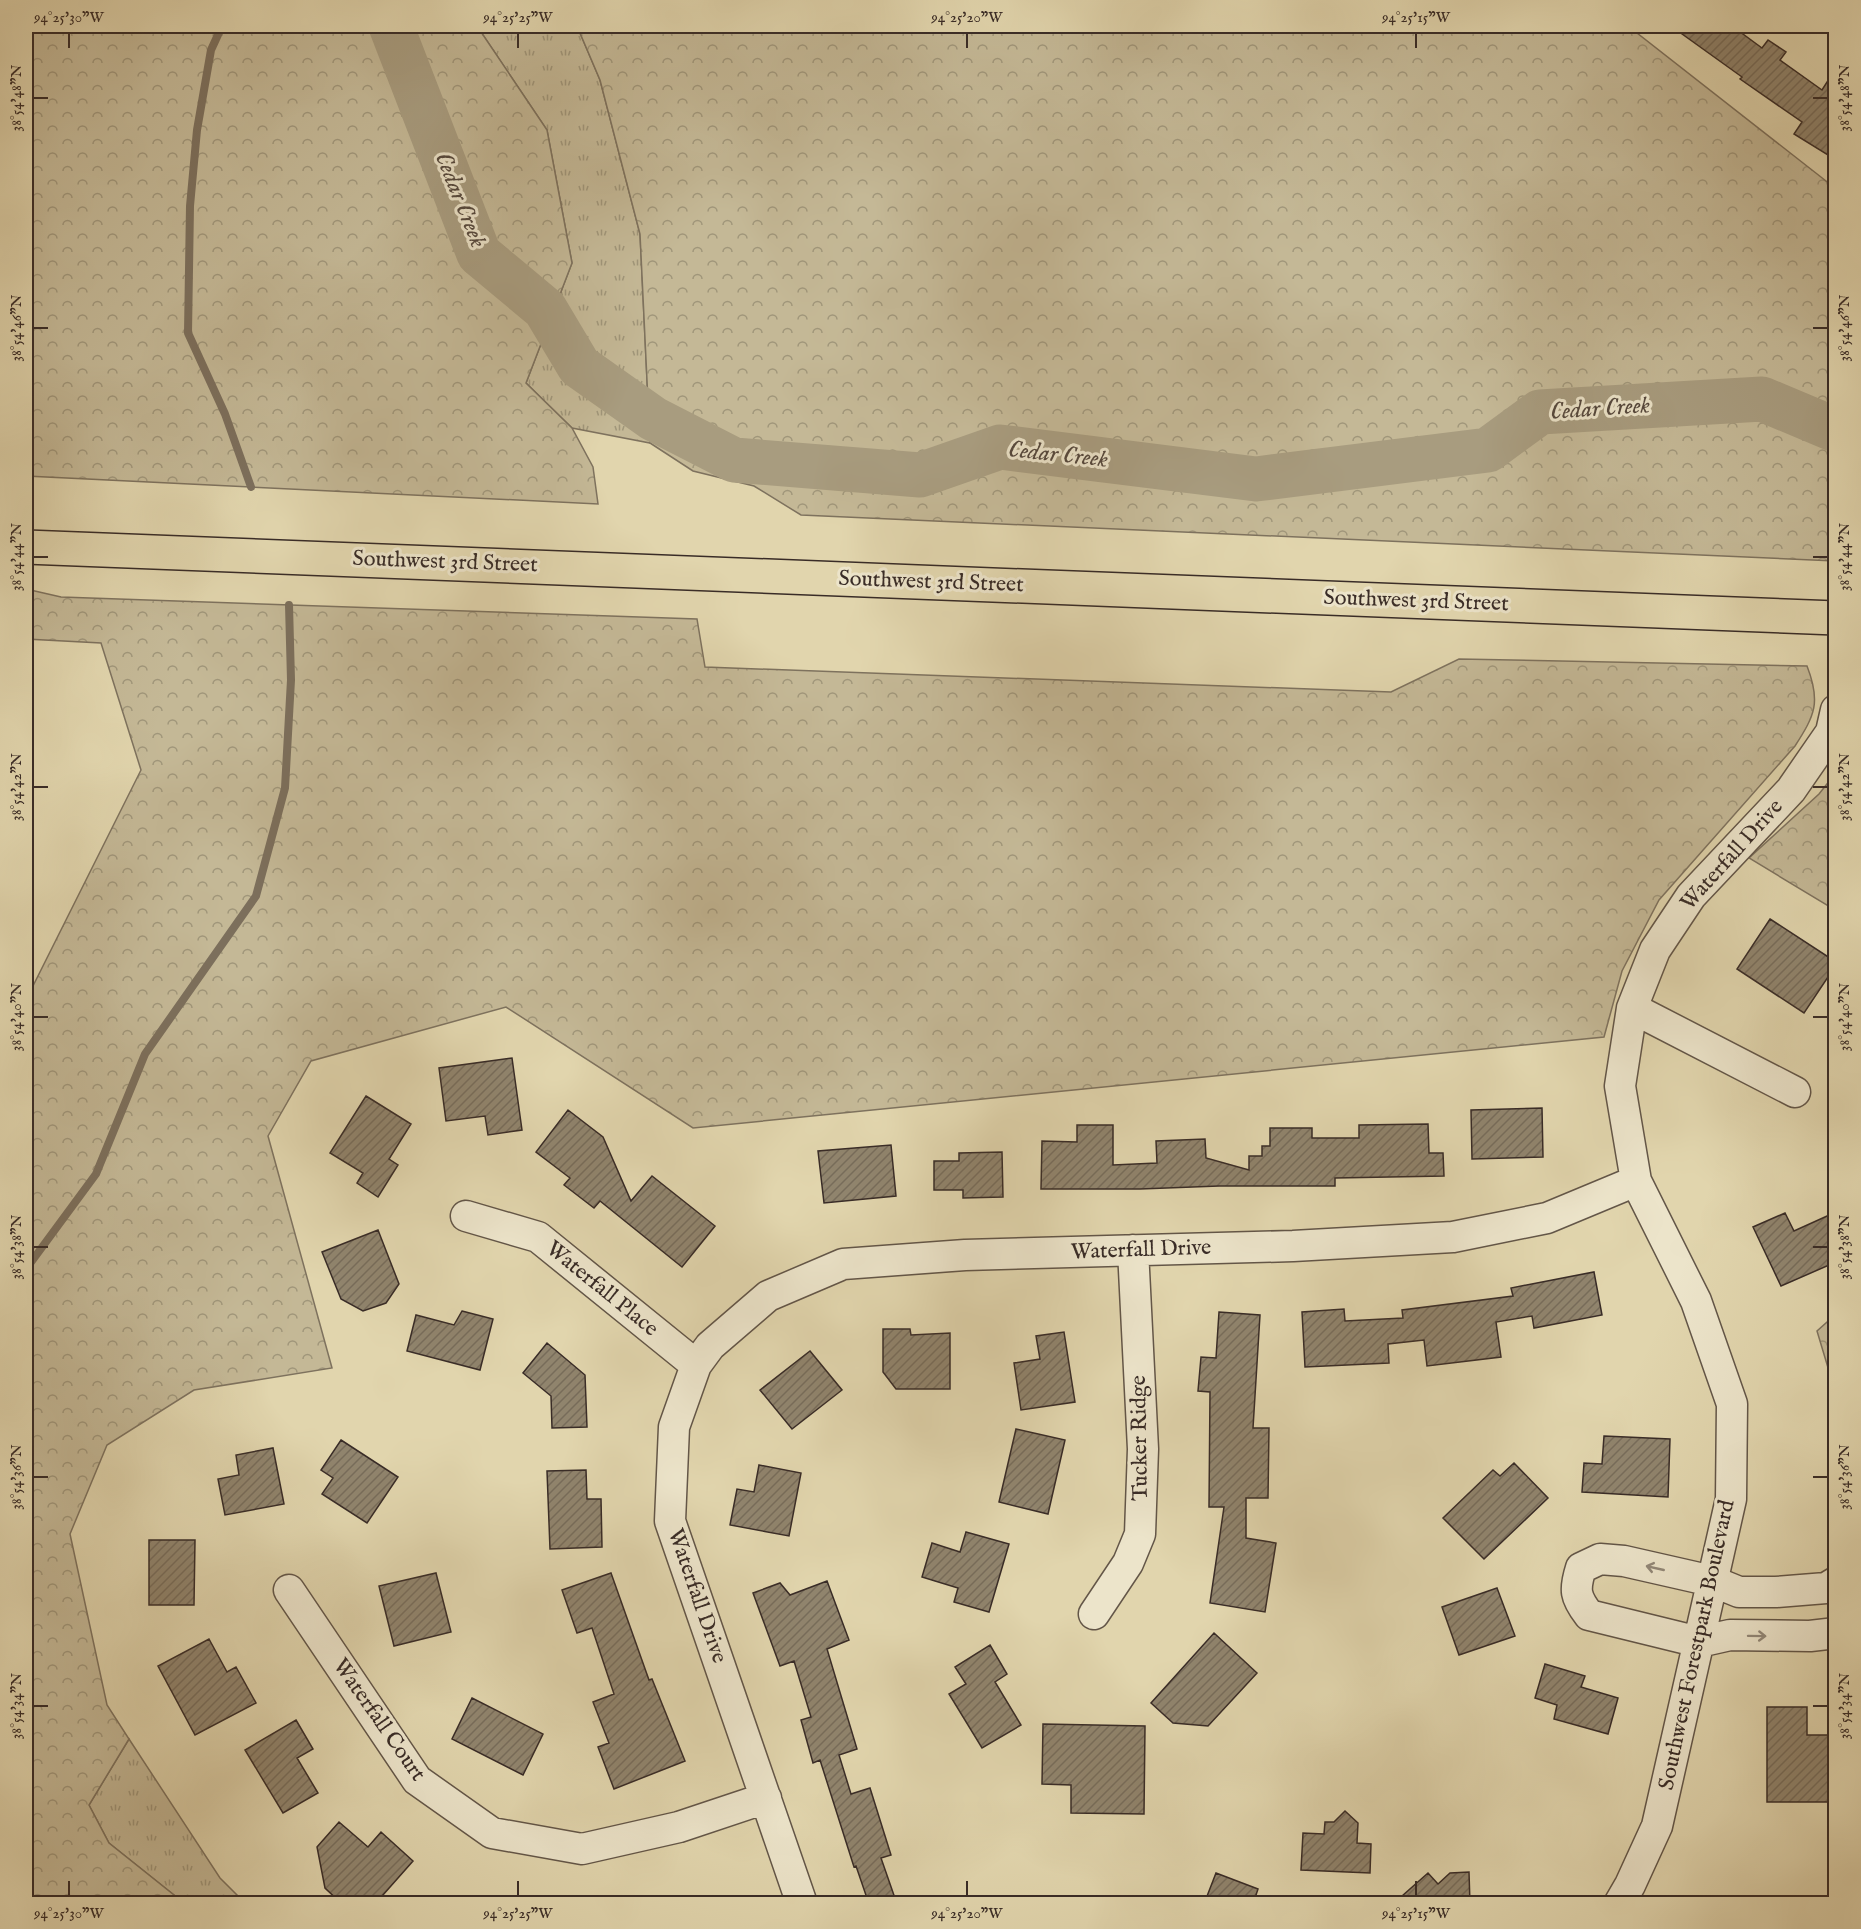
<svg xmlns="http://www.w3.org/2000/svg" width="1861" height="1929" font-family="'IM FELL English',serif">
<defs>
<pattern id="grass-tufts" width="24" height="20" patternUnits="userSpaceOnUse" patternTransform="scale(1.5)"><rect width="24" height="20" fill="#c4b896"/><path d="M3 7l-1-3M5 7V3M7 7l1-3M15 17l-1-3M17 17v-4M19 17l1-3" fill="none" stroke="#a0967a"/></pattern>
<pattern id="forest-crowns" width="20" height="18" patternUnits="userSpaceOnUse" patternTransform="scale(1.5)"><rect width="20" height="18" fill="#c4b896"/><path d="M2 6a3 3 0 1 1 6 0M12 15a3 3 0 1 1 6 0" fill="none" stroke="#a0967a"/></pattern>
<pattern id="building-hatch" width="6" height="6" patternUnits="userSpaceOnUse" patternTransform="scale(1.5)"><rect width="6" height="6" fill="#90846d"/><path d="M-1 1l2-2M0 6l6-6M5 7l2-2" fill="none" stroke="#776c5a"/></pattern>
</defs>
<rect width="100%" height="100%" fill="#e1d5ad"/>
<filter id="stains"><feTurbulence type="fractalNoise" baseFrequency=".00333" numOctaves="4"/><feColorMatrix values="0 0 0 0 .2 0 0 0 0 .09 0 0 0 0 .02 0 0 0 .5 -.17"/></filter>
<radialGradient id="worn" r=".72"><stop offset=".6" stop-color="#630" stop-opacity="0"/><stop offset="1" stop-color="#630" stop-opacity=".3"/></radialGradient>
<path fill="url(#grass-tufts)" stroke="#7e725e" stroke-width="1.5" d="M 477,26 L 577,26 L 600,80 L 640,234 L 650,443 L 572,428 L 526,383 L 572,263 L 547,130 Z
M 129,1739 L 220,1878 L 245,1903 L 184,1903 L 109,1843 L 89,1805 Z"/>
<path fill="url(#forest-crowns)" stroke="#7e725e" stroke-width="1.5" d="M 26,26 L 477,26 L 547,130 L 572,263 L 526,383 L 572,428 L 593,467 L 598,504 L 26,476 Z
M 577,26 L 1628,26 L 1835,188 L 1835,561 L 801,515 L 754,486 L 693,471 L 650,443 L 640,234 L 600,80 Z
M 26,589 L 61,597 L 697,619 L 705,667 L 1391,692 L 1459,659 L 1807,666 C 1821,702 1815,715 1795,746 L 1659,900 L 1622,971 L 1604,1037 L 693,1128 L 506,1007 L 311,1061 L 268,1136 L 332,1368 L 194,1390 L 107,1445 L 70,1534 L 107,1705 L 129,1739 L 89,1805 L 109,1843 L 184,1903 L 26,1903 L 26,1000 L 141,770 L 101,643 L 26,639 Z
M 1835,774 L 1835,910 L 1749,858 L 1819,794 Z
M 1835,1315 L 1835,1381 L 1832,1381 L 1817,1331 Z"/>
<g fill="none" stroke-linecap="round" stroke-linejoin="round">
<path stroke="#7c6f5c" stroke-width="8" d="M 222,26 L 211,50 L 197,130 L 190,206 L 188,333 L 225,414 L 251,487
M 26,1269 L 96,1174 L 145,1054 L 256,896 L 285,788 L 291,680 L 289,605"/>
<path stroke="#a89c7f" stroke-width="45" d="M 391,26 L 479,254 L 545,309 L 579,366 L 654,419 L 734,460 L 920,475 L 1000,447 L 1256,479 L 1488,450 L 1540,412 L 1762,399 L 1836,430"/>
</g>
<path fill="url(#building-hatch)" stroke="#392c27" stroke-width="1.5" d="M 1671,26 L 1732,26 L 1762,48 L 1768,40 L 1786,52 L 1780,60 L 1822,90 L 1836,68 L 1836,160 L 1794,134 L 1802,122 L 1740,79 L 1742,77 Z
M 1770,919 L 1836,962 L 1836,965 L 1804,1013 L 1737,969 Z
M 512,1058 L 522,1130 L 488,1135 L 485,1116 L 446,1121 L 439,1068 Z
M 366,1096 L 411,1124 L 389,1159 L 398,1165 L 378,1197 L 357,1183 L 363,1173 L 330,1153 Z
M 1542,1108 L 1543,1157 L 1472,1159 L 1471,1110 Z
M 568,1110 L 603,1137 L 631,1201 L 652,1176 L 715,1226 L 682,1267 L 600,1201 L 594,1208 L 564,1185 L 570,1178 L 536,1152 Z
M 1428,1124 L 1429,1153 L 1443,1153 L 1444,1176 L 1335,1178 L 1335,1186 L 1219,1186 L 1140,1189 L 1041,1189 L 1042,1141 L 1077,1142 L 1077,1125 L 1113,1125 L 1113,1165 L 1157,1163 L 1156,1141 L 1205,1139 L 1206,1158 L 1249,1170 L 1249,1156 L 1262,1156 L 1262,1146 L 1270,1146 L 1270,1128 L 1312,1128 L 1312,1138 L 1359,1138 L 1359,1125 Z
M 891,1145 L 896,1196 L 824,1203 L 818,1151 Z
M 1002,1152 L 1003,1197 L 963,1198 L 963,1190 L 934,1190 L 934,1161 L 959,1161 L 959,1153 Z
M 1836,1212 L 1836,1262 L 1781,1286 L 1753,1227 L 1785,1213 L 1794,1231 Z
M 378,1230 L 399,1284 L 386,1303 L 363,1311 L 341,1299 L 322,1252 Z
M 1594,1272 L 1602,1315 L 1534,1328 L 1532,1316 L 1496,1322 L 1501,1357 L 1427,1366 L 1424,1340 L 1388,1344 L 1389,1363 L 1305,1367 L 1302,1312 L 1344,1309 L 1345,1321 L 1403,1318 L 1402,1310 L 1513,1296 L 1511,1288 Z
M 462,1311 L 493,1319 L 480,1370 L 407,1351 L 416,1315 L 454,1325 Z
M 1219,1312 L 1260,1315 L 1253,1428 L 1269,1428 L 1268,1498 L 1246,1498 L 1246,1538 L 1276,1543 L 1265,1612 L 1210,1603 L 1224,1507 L 1209,1507 L 1210,1392 L 1198,1391 L 1201,1357 L 1216,1358 Z
M 883,1329 L 910,1329 L 911,1335 L 950,1333 L 950,1389 L 896,1389 L 883,1372 Z
M 1064,1332 L 1075,1402 L 1021,1410 L 1014,1363 L 1040,1359 L 1036,1336 Z
M 547,1343 L 585,1375 L 587,1427 L 552,1428 L 551,1396 L 523,1373 Z
M 810,1351 L 842,1390 L 792,1429 L 760,1390 Z
M 1016,1429 L 1065,1440 L 1048,1514 L 999,1502 Z
M 1604,1436 L 1670,1439 L 1668,1497 L 1582,1492 L 1584,1463 L 1602,1464 Z
M 341,1440 L 398,1477 L 367,1523 L 322,1494 L 333,1478 L 321,1470 Z
M 273,1448 L 284,1504 L 225,1515 L 218,1479 L 239,1475 L 236,1455 Z
M 1514,1463 L 1548,1498 L 1484,1559 L 1443,1518 L 1493,1470 L 1500,1476 Z
M 759,1465 L 801,1473 L 789,1536 L 730,1525 L 737,1489 L 754,1492 Z
M 586,1470 L 587,1499 L 601,1499 L 602,1547 L 550,1549 L 547,1471 Z
M 966,1532 L 1009,1544 L 989,1612 L 954,1602 L 958,1588 L 922,1577 L 932,1543 L 960,1552 Z
M 149,1540 L 195,1540 L 194,1605 L 149,1605 Z
M 436,1573 L 451,1632 L 394,1646 L 379,1586 Z
M 611,1573 L 649,1680 L 652,1679 L 685,1761 L 614,1789 L 598,1747 L 609,1743 L 593,1702 L 614,1694 L 592,1628 L 577,1633 L 562,1590 Z
M 827,1581 L 849,1640 L 827,1649 L 857,1749 L 839,1755 L 851,1794 L 870,1788 L 891,1855 L 881,1858 L 897,1904 L 869,1904 L 856,1866 L 854,1867 L 820,1760 L 813,1763 L 801,1720 L 811,1717 L 794,1661 L 780,1666 L 753,1593 L 780,1583 L 790,1595 Z
M 1497,1588 L 1515,1636 L 1459,1655 L 1442,1607 Z
M 1214,1633 L 1257,1673 L 1208,1726 L 1173,1723 L 1151,1703 Z
M 209,1639 L 227,1672 L 236,1667 L 256,1703 L 195,1735 L 158,1666 Z
M 990,1645 L 1007,1674 L 995,1682 L 1021,1725 L 982,1748 L 949,1694 L 966,1684 L 955,1667 Z
M 1545,1664 L 1585,1676 L 1581,1687 L 1618,1698 L 1608,1734 L 1554,1719 L 1557,1705 L 1535,1698 Z
M 472,1698 L 543,1734 L 523,1775 L 452,1739 Z
M 1767,1707 L 1807,1707 L 1807,1735 L 1836,1735 L 1836,1802 L 1767,1802 Z
M 296,1720 L 313,1749 L 297,1758 L 318,1793 L 283,1813 L 245,1750 Z
M 1043,1724 L 1145,1726 L 1144,1814 L 1071,1813 L 1071,1785 L 1042,1784 Z
M 1345,1811 L 1358,1823 L 1357,1843 L 1371,1844 L 1370,1873 L 1301,1870 L 1303,1833 L 1324,1834 L 1325,1822 L 1334,1822 Z
M 339,1822 L 368,1847 L 381,1832 L 413,1861 L 375,1904 L 342,1904 L 325,1888 L 317,1847 Z
M 1469,1872 L 1470,1904 L 1393,1904 L 1428,1873 L 1438,1884 L 1450,1873 Z
M 1216,1873 L 1258,1889 L 1253,1904 L 1204,1904 Z"/>
<g fill="none" stroke-linecap="round" stroke-linejoin="round">
<g stroke="#635648" stroke-width="33">
<path id="minor" d="M 1632,1008 L 1795,1092
M 466,1216 L 538,1237 L 696,1365
M 1836,1582 L 1826,1588 L 1776,1592 L 1739,1592 L 1712,1581 L 1624,1561 L 1600,1559 L 1581,1568 C 1574,1590 1575,1597 1589,1615 L 1699,1642 L 1730,1635 L 1810,1636 L 1836,1633
M 289,1590 L 417,1780 L 492,1833 L 582,1849 L 679,1827 L 766,1798
M 1094,1614 L 1128,1563 L 1140,1534 L 1143,1449 L 1133,1250
M 802,1904 L 670,1521 L 674,1427 L 696,1365 L 710,1346 L 768,1296 L 843,1264 L 965,1255 L 1293,1246 L 1453,1237 L 1547,1218 L 1636,1181
M 1619,1904 L 1630,1885 L 1657,1826 L 1731,1499 L 1732,1404 L 1696,1301 L 1636,1181 L 1620,1086 L 1632,1008 L 1655,950 L 1691,896 L 1791,790 L 1831,732 L 1836,710"/>
</g>
<g stroke="#392c27" stroke-width="36">
<path id="major" d="M 26,547 L 1836,618"/>
</g>
<use href="#minor" stroke="#ece4ca" stroke-width="30"/>
<use href="#major" stroke="#e1d5ad" stroke-width="33"/>
</g>
<defs><path id="oneway-shaft" d="M-6 0H5M1.5-3L5.5 0L1.5 3" fill="none" stroke-width="1.6" stroke-linecap="round" stroke-linejoin="round" transform="scale(1.5)"/></defs>
<g stroke="#928878">
<use href="#oneway-shaft" transform="translate(1655 1568) rotate(-167)"/>
<use href="#oneway-shaft" transform="translate(1757 1636) rotate(1)"/>
</g>
<path fill="none" stroke="#392c27" stroke-width="2" d="M 69,33 L 69,48M 518,33 L 518,48M 967,33 L 967,48M 1416,33 L 1416,48M 33,98 L 48,98M 1813,98 L 1828,98M 33,328 L 48,328M 1813,328 L 1828,328M 33,557 L 48,557M 1813,557 L 1828,557M 33,787 L 48,787M 1813,787 L 1828,787M 33,1017 L 48,1017M 1813,1017 L 1828,1017M 33,1247 L 48,1247M 1813,1247 L 1828,1247M 33,1477 L 48,1477M 1813,1477 L 1828,1477M 33,1706 L 48,1706M 1813,1706 L 1828,1706M 69,1881 L 69,1896M 518,1881 L 518,1896M 967,1881 L 967,1896M 1416,1881 L 1416,1896"/>
<g text-anchor="middle" dominant-baseline="central" stroke-width="6" stroke-linejoin="round" paint-order="stroke">
<g font-size="22" fill="#392c27" stroke="#ece4ca">
<text transform="translate(445 562) rotate(2)">Southwest 3rd Street</text>
<text transform="translate(931 582) rotate(2)">Southwest 3rd Street</text>
<text transform="translate(1416 601) rotate(2)">Southwest 3rd Street</text>
<text transform="translate(1732 855) rotate(-48)">Waterfall Drive</text>
<text transform="translate(1141 1250) rotate(-2)">Waterfall Drive</text>
<text transform="translate(602 1289) rotate(39)">Waterfall Place</text>
<text transform="translate(1140 1438) rotate(-91)">Tucker Ridge</text>
<text transform="translate(697 1596) rotate(71)">Waterfall Drive</text>
<text transform="translate(1697 1645) rotate(-78)">Southwest Forestpark Boulevard</text>
<text transform="translate(379 1720) rotate(55)">Waterfall Court</text>
</g>
<g font-size="24" font-style="italic" fill="#55483d" stroke="#ece4ca">
<text transform="translate(460 200) rotate(68)">Cedar Creek</text>
<text transform="translate(1600 409) rotate(-4)">Cedar Creek</text>
<text transform="translate(1058 455) rotate(6)">Cedar Creek</text>
</g>
</g>
<rect width="1861" height="1929" fill="none" stroke="#e1d5ad" stroke-width="66"/>
<rect x="33" y="33" width="1795" height="1863" fill="none" stroke="#392c27" stroke-width="2"/>
<g font-size="15" text-anchor="middle" fill="#392c27">
<text x="69" y="22">94°25'30"W</text>
<text x="518" y="22">94°25'25"W</text>
<text x="967" y="22">94°25'20"W</text>
<text x="1416" y="22">94°25'15"W</text>
<text transform="translate(16 98) rotate(-90)" y="5">38°54'48"N</text>
<text transform="translate(1844 98) rotate(-90)" y="5">38°54'48"N</text>
<text transform="translate(16 328) rotate(-90)" y="5">38°54'46"N</text>
<text transform="translate(1844 328) rotate(-90)" y="5">38°54'46"N</text>
<text transform="translate(16 557) rotate(-90)" y="5">38°54'44"N</text>
<text transform="translate(1844 557) rotate(-90)" y="5">38°54'44"N</text>
<text transform="translate(16 787) rotate(-90)" y="5">38°54'42"N</text>
<text transform="translate(1844 787) rotate(-90)" y="5">38°54'42"N</text>
<text transform="translate(16 1017) rotate(-90)" y="5">38°54'40"N</text>
<text transform="translate(1844 1017) rotate(-90)" y="5">38°54'40"N</text>
<text transform="translate(16 1247) rotate(-90)" y="5">38°54'38"N</text>
<text transform="translate(1844 1247) rotate(-90)" y="5">38°54'38"N</text>
<text transform="translate(16 1477) rotate(-90)" y="5">38°54'36"N</text>
<text transform="translate(1844 1477) rotate(-90)" y="5">38°54'36"N</text>
<text transform="translate(16 1706) rotate(-90)" y="5">38°54'34"N</text>
<text transform="translate(1844 1706) rotate(-90)" y="5">38°54'34"N</text>
<text x="69" y="1918">94°25'30"W</text>
<text x="518" y="1918">94°25'25"W</text>
<text x="967" y="1918">94°25'20"W</text>
<text x="1416" y="1918">94°25'15"W</text>
</g>
<rect width="100%" height="100%" filter="url(#stains)"/>
<rect width="100%" height="100%" fill="url(#worn)"/>
</svg>
